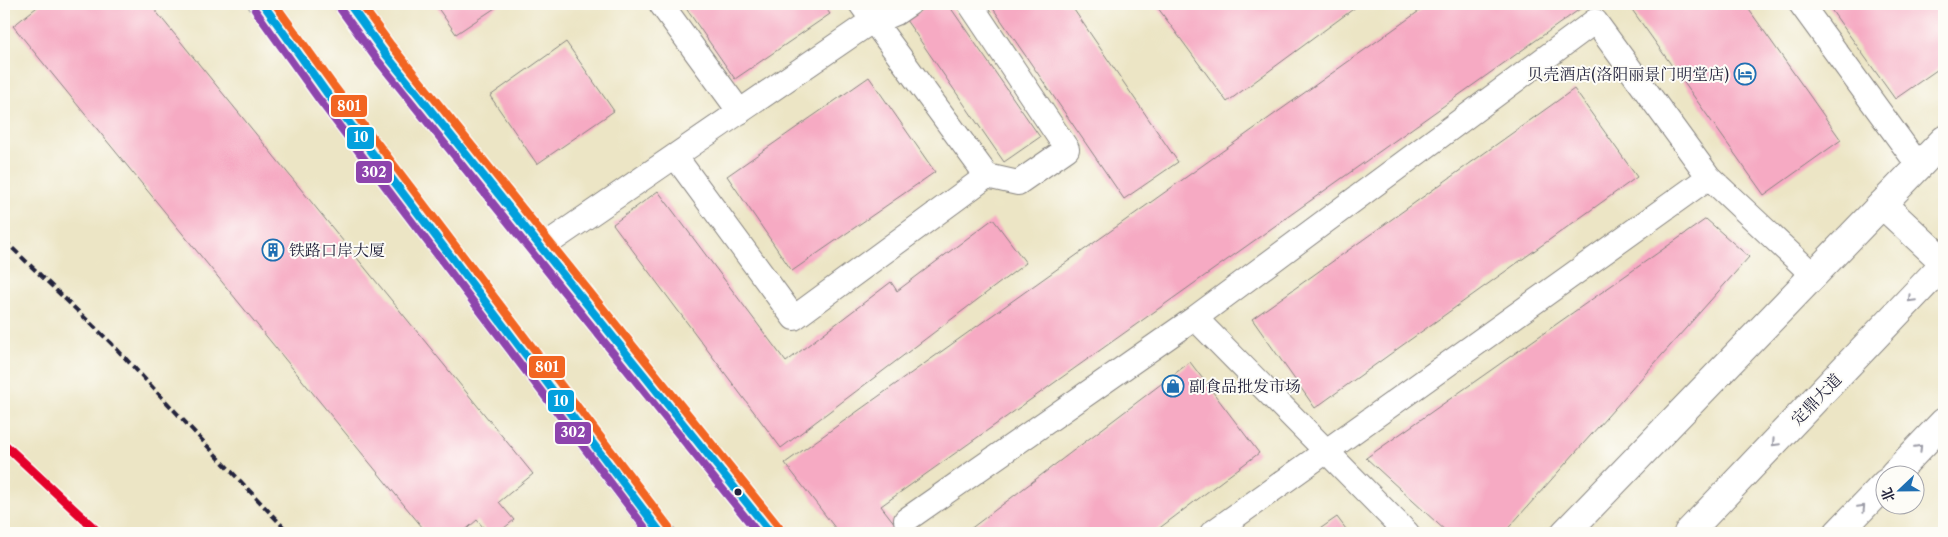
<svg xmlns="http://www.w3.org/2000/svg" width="1948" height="537" font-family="'Libre Caslon Text','Noto Serif SC',serif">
<rect width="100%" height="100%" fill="#fdfcf7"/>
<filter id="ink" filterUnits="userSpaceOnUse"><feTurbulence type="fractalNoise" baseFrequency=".02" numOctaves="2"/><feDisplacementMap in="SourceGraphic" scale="10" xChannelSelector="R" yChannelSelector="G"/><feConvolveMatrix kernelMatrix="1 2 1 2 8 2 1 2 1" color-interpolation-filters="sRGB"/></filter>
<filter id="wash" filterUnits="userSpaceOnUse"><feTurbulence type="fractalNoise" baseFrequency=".0096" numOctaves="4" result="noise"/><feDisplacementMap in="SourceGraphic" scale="20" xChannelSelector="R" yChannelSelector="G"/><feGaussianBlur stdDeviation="1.12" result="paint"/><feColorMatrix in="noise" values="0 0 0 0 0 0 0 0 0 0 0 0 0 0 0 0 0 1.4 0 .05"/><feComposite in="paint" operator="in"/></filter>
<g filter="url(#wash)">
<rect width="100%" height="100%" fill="#ece5c5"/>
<g id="blocks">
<path fill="#f6aac3" d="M 41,4 L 150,4 L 533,474 L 499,502 L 514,520 L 498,533 L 488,533 L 477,520 L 462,533 L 427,533 L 13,26 Z
M 435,4 L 501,4 L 456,34 Z
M 683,4 L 823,4 L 830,14 L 735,79 Z
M 930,4 L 948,4 L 1040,137 L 1004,162 L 906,20 Z
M 990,4 L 1070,4 L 1178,162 L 1124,199 Z
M 1155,4 L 1360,4 L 1227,102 Z
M 1429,4 L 1587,4 L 881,506 L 902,533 L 839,533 L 785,463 Z
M 1628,4 L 1745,4 L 1841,140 L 1764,195 Z
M 1827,4 L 1944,4 L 1944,65 L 1895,99 Z
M 566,42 L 614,111 L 537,164 L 490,96 Z
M 869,77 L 935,172 L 792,271 L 727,176 Z
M 1574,89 L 1637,177 L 1315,408 L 1252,319 Z
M 658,191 L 786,362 L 891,282 L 897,291 L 993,219 L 1026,263 L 781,448 L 613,224 Z
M 1706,219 L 1749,257 L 1504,533 L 1448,533 L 1366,458 Z
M 1190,362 L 1259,453 L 1153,533 L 965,533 Z
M 1337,517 L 1349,533 L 1314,533 Z"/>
</g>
</g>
<g filter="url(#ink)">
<use href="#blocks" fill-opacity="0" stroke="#878480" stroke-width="1"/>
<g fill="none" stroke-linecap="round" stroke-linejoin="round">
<g stroke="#878480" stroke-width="26">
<path id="service" d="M 661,4 L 740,112
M 970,4 L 1067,149 L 1018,183 L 987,176
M 1801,4 L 1919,166
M 675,156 L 794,318 L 987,176 L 861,4
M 541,248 L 863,27 L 896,13 L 909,4
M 1195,318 L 1407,533
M 906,520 L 1195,318 L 1595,21 L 1709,177 L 1813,275
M 1212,533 L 1709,177"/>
</g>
<g stroke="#878480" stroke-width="30">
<path id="secondary" d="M 263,4 L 326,92 L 661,533
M 349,4 L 383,51 L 771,533"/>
</g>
<g stroke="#878480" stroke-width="30">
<path id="primary" d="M 1882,204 L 1944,262
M 1894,474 L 1944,422
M 1565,533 L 1944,140
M 1688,533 L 1944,264
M 1838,533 L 1886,483"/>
</g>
<use href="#service" stroke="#fff" stroke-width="24"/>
<use href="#secondary" stroke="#fff" stroke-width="28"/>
<use href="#primary" stroke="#fff" stroke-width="28"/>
<path stroke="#22223b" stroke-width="4" stroke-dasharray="8 4" stroke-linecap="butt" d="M 4,240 L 112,344 L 289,533"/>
<g stroke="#fdfcf7" stroke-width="11">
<path id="bus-1" d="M 263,4 L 326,92 L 661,533
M 349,4 L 383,51 L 771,533"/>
</g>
<g stroke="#fdfcf7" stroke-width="11">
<path id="bus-2" d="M 255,10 L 318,98 L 649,533
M 341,10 L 375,57 L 758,533"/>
</g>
<g stroke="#fdfcf7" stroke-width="11">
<path id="bus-3" d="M 275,4 L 334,86 L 669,527
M 361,4 L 391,45 L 779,527"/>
</g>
<use href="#bus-1" stroke="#03a0dd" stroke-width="8"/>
<use href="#bus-2" stroke="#8e44ad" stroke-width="8"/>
<use href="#bus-3" stroke="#f26522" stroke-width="8"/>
<g stroke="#fdfcf7" stroke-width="12">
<path id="rail-1" d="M 4,444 L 99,533"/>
</g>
<use href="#rail-1" stroke="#e4002b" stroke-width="9"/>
</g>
<defs><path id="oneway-chevron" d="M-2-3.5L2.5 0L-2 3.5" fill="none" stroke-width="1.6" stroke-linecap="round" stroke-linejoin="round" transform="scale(1.25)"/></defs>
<g stroke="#9c9ca7">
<use href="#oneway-chevron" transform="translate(1911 299) rotate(134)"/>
<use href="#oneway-chevron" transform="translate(1775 443) rotate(134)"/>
<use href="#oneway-chevron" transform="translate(1919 448) rotate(-46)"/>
<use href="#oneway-chevron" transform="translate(1862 508) rotate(-46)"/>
</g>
</g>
<defs>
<g id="hotel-ring" transform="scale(1.125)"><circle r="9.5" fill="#fdfcf7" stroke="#1f6fb2" stroke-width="1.5"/><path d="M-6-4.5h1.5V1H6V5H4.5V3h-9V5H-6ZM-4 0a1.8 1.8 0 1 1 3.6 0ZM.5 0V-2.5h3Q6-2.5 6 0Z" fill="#1f6fb2"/></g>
<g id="building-ring" transform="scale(1.125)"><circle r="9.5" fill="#fdfcf7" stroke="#1f6fb2" stroke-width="1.5"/><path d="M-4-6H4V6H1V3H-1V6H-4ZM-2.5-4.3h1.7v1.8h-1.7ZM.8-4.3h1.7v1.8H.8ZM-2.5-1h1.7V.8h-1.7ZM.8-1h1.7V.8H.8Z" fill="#1f6fb2"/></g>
<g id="shop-ring" transform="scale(1.125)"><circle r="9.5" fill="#fdfcf7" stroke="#1f6fb2" stroke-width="1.5"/><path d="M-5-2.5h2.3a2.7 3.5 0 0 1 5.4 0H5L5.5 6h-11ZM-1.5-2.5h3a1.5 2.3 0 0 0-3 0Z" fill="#1f6fb2"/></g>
</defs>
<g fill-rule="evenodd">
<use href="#hotel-ring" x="1745" y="74"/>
<use href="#building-ring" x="273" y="250"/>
<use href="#shop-ring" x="1173" y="386"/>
</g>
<circle fill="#22223b" stroke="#fdfcf7" stroke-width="2" cx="738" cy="492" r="4.5"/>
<g text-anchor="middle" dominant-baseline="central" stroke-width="4" stroke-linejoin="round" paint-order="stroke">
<g font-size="16" fill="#22223b" stroke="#fdfcf7" text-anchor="start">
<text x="1729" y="74" text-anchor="end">贝壳酒店(洛阳丽景门明堂店)</text>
<text x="289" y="250">铁路口岸大厦</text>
<text x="1189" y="386">副食品批发市场</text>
</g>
<g font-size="16" fill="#22223b" stroke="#fdfcf7">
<text transform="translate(1816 399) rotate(-46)">定鼎大道</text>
</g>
</g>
<g stroke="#fdfcf7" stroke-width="2">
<rect x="330" y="94" width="38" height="24" rx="5" fill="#f26522"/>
<rect x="346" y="126" width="29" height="24" rx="5" fill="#03a0dd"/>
<rect x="355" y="160" width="38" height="24" rx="5" fill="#8e44ad"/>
<rect x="528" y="355" width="38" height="24" rx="5" fill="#f26522"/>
<rect x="547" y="389" width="28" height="24" rx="5" fill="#03a0dd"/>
<rect x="554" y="421" width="38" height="24" rx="5" fill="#8e44ad"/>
</g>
<g font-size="14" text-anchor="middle" font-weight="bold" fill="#fff">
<text x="349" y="111">801</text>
<text x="361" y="142">10</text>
<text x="374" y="177">302</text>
<text x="547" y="372">801</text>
<text x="561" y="406">10</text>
<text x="573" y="437">302</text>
</g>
<rect width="1948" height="537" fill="none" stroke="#fdfcf7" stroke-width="20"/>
<g transform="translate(1900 490) rotate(248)"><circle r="24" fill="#fdfcf7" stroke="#a5a5ac"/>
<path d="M0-4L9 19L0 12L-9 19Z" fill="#1f6fb2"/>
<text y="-8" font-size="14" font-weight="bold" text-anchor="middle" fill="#22223b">北</text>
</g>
</svg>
